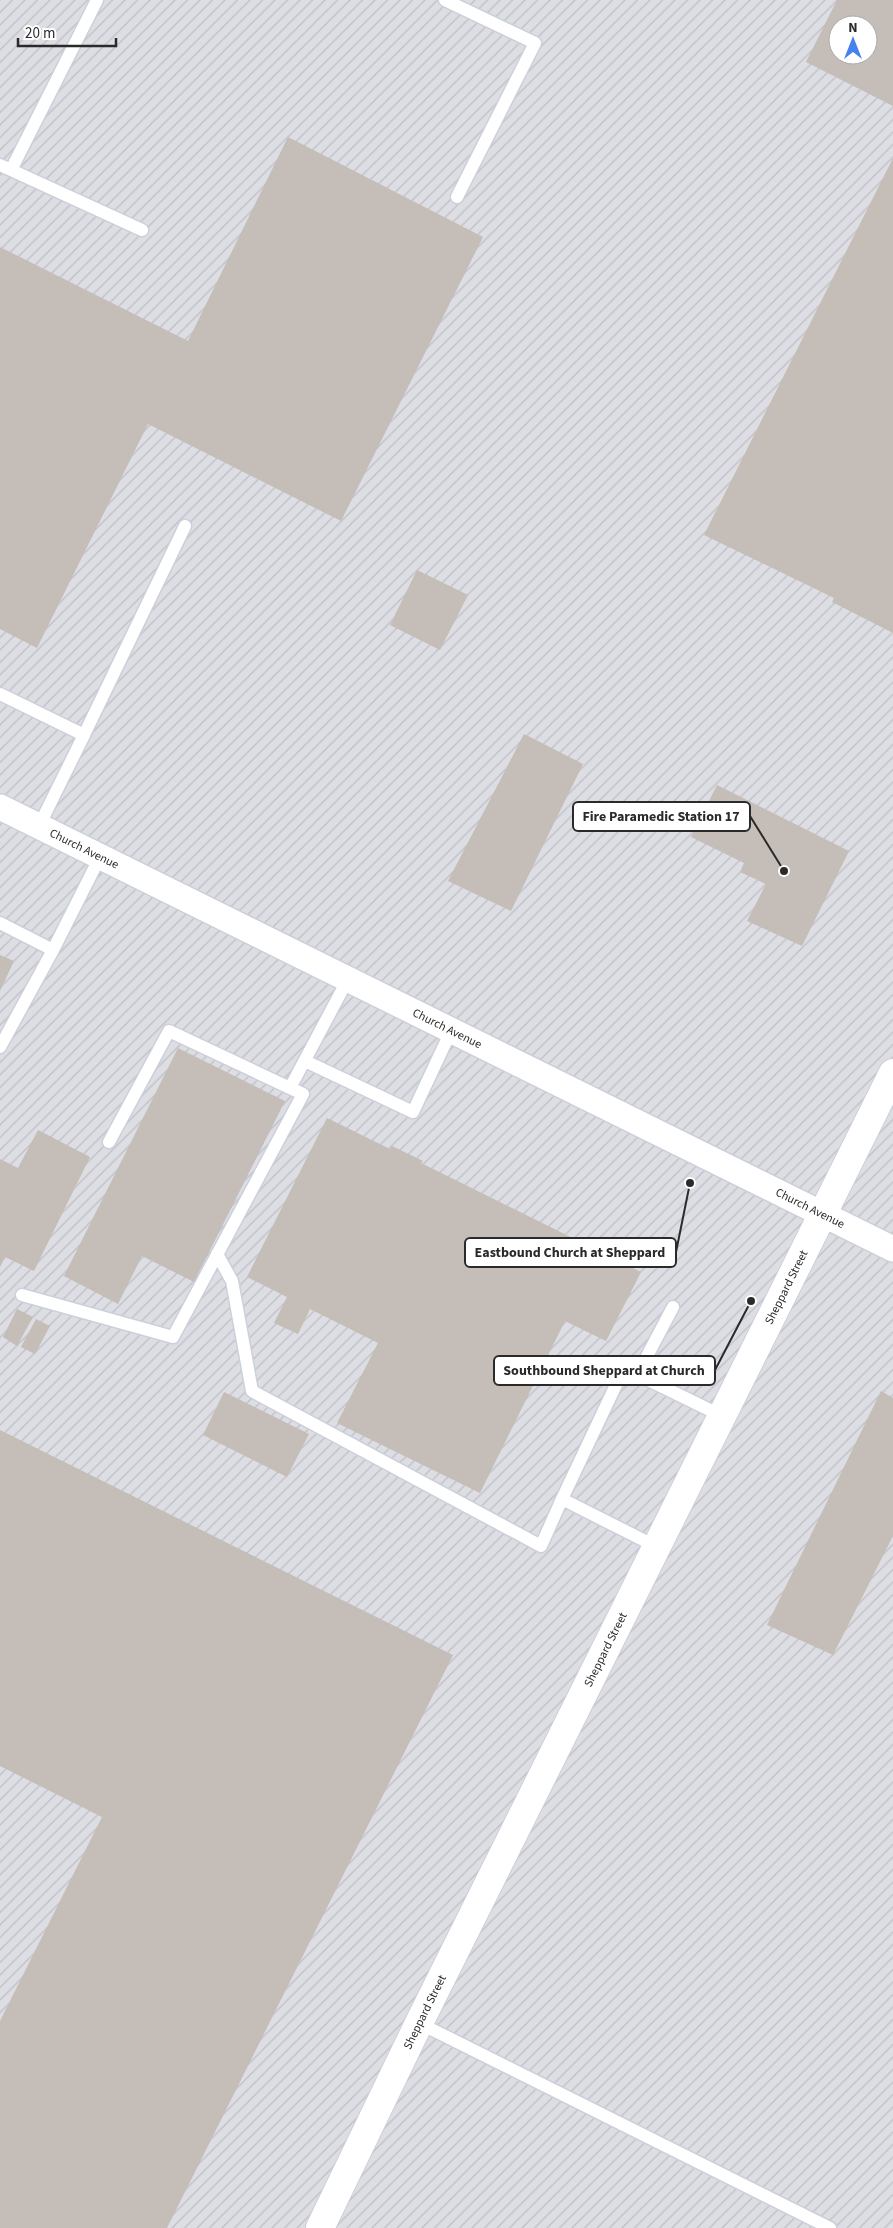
<svg xmlns="http://www.w3.org/2000/svg" width="893" height="2228" font-family="'Source Sans 3',sans-serif">
<defs>
<pattern id="industrial-furrows" width="10" height="10" patternUnits="userSpaceOnUse" patternTransform="scale(1.25)"><rect width="10" height="10" fill="#dddde4"/><path d="M-1 1l2-2M0 10L10 0M9 11l2-2" fill="none" stroke="#bebec4"/></pattern>
</defs>
<rect width="100%" height="100%" fill="#ebe2dc"/>
<path fill="url(#industrial-furrows)" fill-rule="evenodd" d="M 0,0 L 893,0 L 893,2228 L 0,2228 ZM 838,25 L 868,25 L 868,55 L 838,55 Z"/>
<path fill="#c4bdb8" fill-rule="evenodd" d="M 837,0 L 893,0 L 893,106 L 806,62 ZM 838,25 L 868,25 L 868,55 L 838,55 Z
M 288,137 L 483,237 L 341,521 L 148,424 L 37,648 L 0,629 L 0,247 L 188,341 Z
M 893,158 L 893,633 L 832,602 L 834,598 L 704,535 Z
M 417,570 L 468,595 L 440,650 L 390,625 Z
M 524,734 L 583,764 L 511,911 L 448,881 Z
M 717,785 L 849,851 L 802,946 L 747,921 L 766,884 L 740,872 L 744,863 L 691,837 Z
M 0,955 L 14,961 L 0,991 Z
M 178,1048 L 285,1101 L 194,1282 L 142,1256 L 118,1304 L 64,1276 Z
M 327,1118 L 390,1149 L 392,1146 L 423,1161 L 421,1163 L 641,1272 L 606,1341 L 565,1321 L 480,1493 L 337,1423 L 378,1343 L 310,1309 L 298,1334 L 274,1323 L 287,1297 L 247,1277 Z
M 38,1130 L 90,1157 L 34,1271 L 5,1257 L 0,1267 L 0,1159 L 18,1168 Z
M 17,1309 L 33,1317 L 17,1346 L 3,1337 Z
M 36,1319 L 50,1326 L 35,1354 L 21,1347 Z
M 881,1391 L 893,1398 L 893,1536 L 833,1655 L 767,1625 Z
M 224,1392 L 309,1434 L 287,1477 L 203,1435 Z
M 0,1430 L 453,1655 L 167,2228 L 0,2228 L 0,2021 L 102,1817 L 0,1766 Z"/>
<g fill="none" stroke-linecap="round" stroke-linejoin="round">
<g stroke="#cbd0db" stroke-width="15">
<path id="service" d="M 445,0 L 535,43 L 457,197
M 0,165 L 142,230
M 11,170 L 97,0
M 0,694 L 84,735 L 39,826
M 84,735 L 185,526
M 0,923 L 53,950
M 0,1047 L 53,950 L 100,857
M 305,1061 L 413,1112 L 451,1031
M 109,1142 L 169,1031 L 290,1088 L 348,979
M 217,1254 L 232,1281 L 252,1391 L 541,1546 L 562,1499 L 657,1547
M 22,1295 L 173,1337 L 303,1094 L 290,1088
M 637,1375 L 673,1307
M 562,1499 L 624,1368 L 722,1416
M 419,2023 L 830,2228"/>
</g>
<g stroke="#cbd0db" stroke-width="28">
<g id="minor">
<path id="s1" d="M 0,807 L 893,1249"/>
</g>
</g>
<g stroke="#cbd0db" stroke-width="30">
<g id="tertiary">
<path id="s2" d="M 320,2228 L 419,2023 L 893,1073"/>
</g>
</g>
<use href="#service" stroke="#fff" stroke-width="12"/>
<use href="#minor" stroke="#fff" stroke-width="25"/>
<use href="#tertiary" stroke="#fff" stroke-width="28"/>
</g>
<g text-anchor="middle" dominant-baseline="central" stroke-width="5" stroke-linejoin="round" paint-order="stroke">
<g font-size="12" fill="#2a2a2a" stroke="#fff">
<text stroke="none"><textPath href="#s1" startOffset="94">Church Avenue</textPath></text>
<text stroke="none"><textPath href="#s1" startOffset="499">Church Avenue</textPath></text>
<text stroke="none"><textPath href="#s1" startOffset="904">Church Avenue</textPath></text>
<text stroke="none"><textPath href="#s2" startOffset="1050">Sheppard Street</textPath></text>
<text stroke="none"><textPath href="#s2" startOffset="645">Sheppard Street</textPath></text>
<text stroke="none"><textPath href="#s2" startOffset="240">Sheppard Street</textPath></text>
</g>
</g>
<path fill="none" stroke="#2a2a2a" stroke-width="2" d="M784 871L750 816M690 1183L676 1252M751 1301L715 1370"/>
<g fill="#2a2a2a" stroke="#fff" stroke-width="2">
<circle cx="784" cy="871" r="5"/>
<circle cx="690" cy="1183" r="5"/>
<circle cx="751" cy="1301" r="5"/>
</g>
<g fill="#fff" stroke="#2a2a2a" stroke-width="2">
<rect x="573" y="802" width="177" height="29" rx="5"/>
<rect x="465" y="1238" width="211" height="29" rx="5"/>
<rect x="494" y="1356" width="221" height="29" rx="5"/>
</g>
<g font-size="14" text-anchor="middle" font-weight="bold" fill="#2a2a2a">
<text x="661" y="821">Fire Paramedic Station 17</text>
<text x="570" y="1257">Eastbound Church at Sheppard</text>
<text x="604" y="1375">Southbound Sheppard at Church</text>
</g>
<g transform="translate(853 40)"><circle r="24" fill="#ffffff" stroke="#aaaaaa"/>
<path d="M0-4L9 19L0 12L-9 19Z" fill="#4582f0"/>
<text y="-8" font-size="14" font-weight="bold" text-anchor="middle" fill="#2a2a2a">N</text>
</g>
<path d="M18 38v8h98v-8" fill="none" stroke="#2a2a2a" stroke-width="2.5"/>
<text x="25" y="38" font-size="15" fill="#2a2a2a" stroke="#ffffff" stroke-width="4" paint-order="stroke">20 m</text>
</svg>
